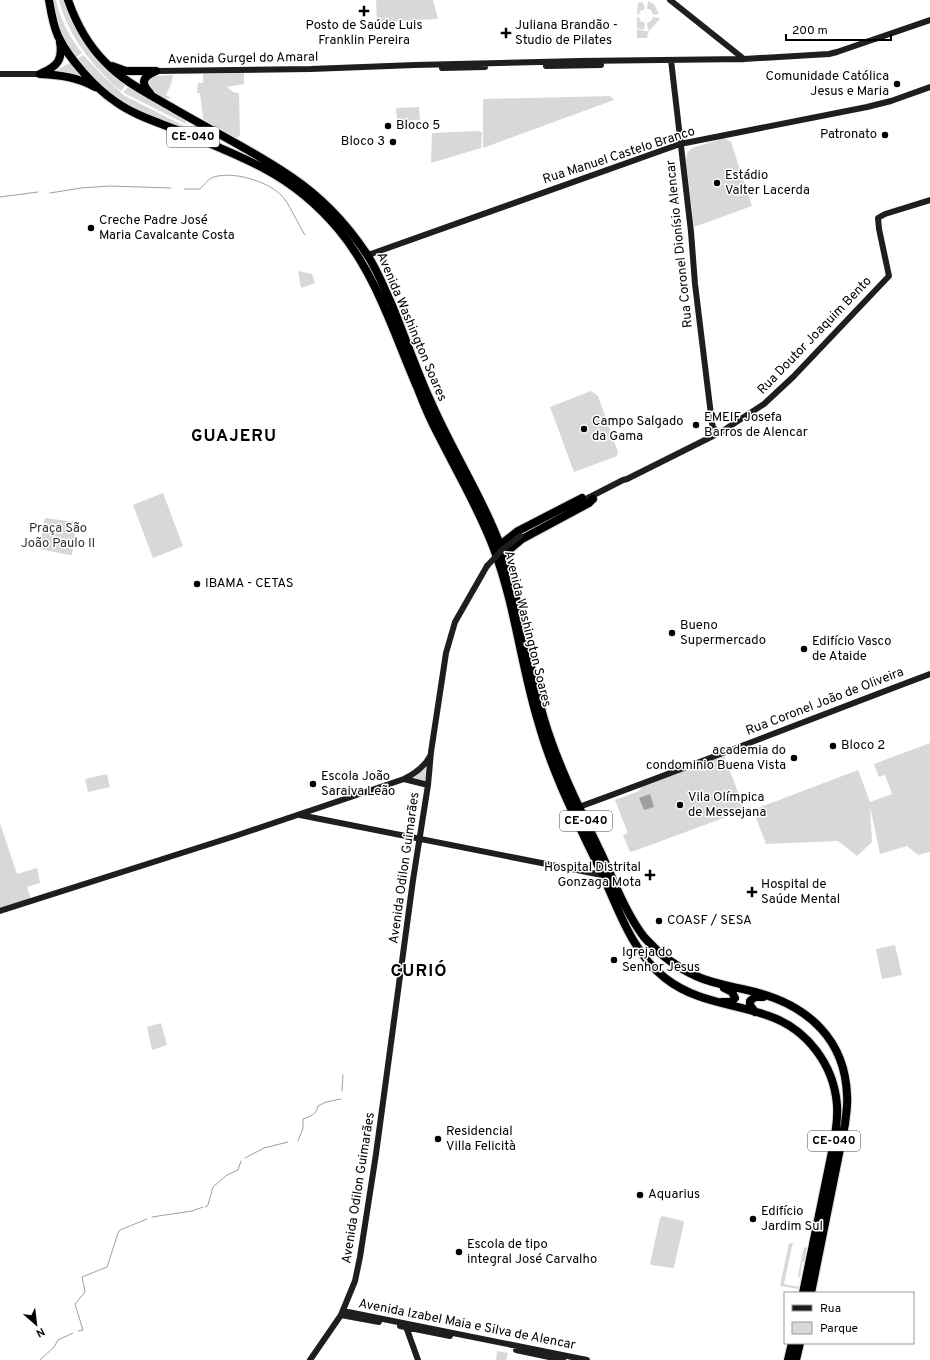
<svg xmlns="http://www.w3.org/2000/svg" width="930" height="1360" font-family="Overpass,sans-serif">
<rect width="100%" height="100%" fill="#fff"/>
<path fill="#d8d8d8" d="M 53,0 L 56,0 C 60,19 70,38 82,53 L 76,57 C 62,41 55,21 53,0 Z
M 59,0 L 66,0 L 75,24 L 127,84 L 121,91 C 94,69 67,34 59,0 Z
M 376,0 L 433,0 L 438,19 L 377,22 Z
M 648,1 L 654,4 L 659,14 L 653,15 L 651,10 L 647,9 Z
M 643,2 L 645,9 L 640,11 L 639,15 L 637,14 L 638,3 Z
M 637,17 L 639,17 L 640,21 L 645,23 L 644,30 L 637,28 Z
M 653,17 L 660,18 L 659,20 L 650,30 L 648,30 L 647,23 L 651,21 Z
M 637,29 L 644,31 L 649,31 L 647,38 L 637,38 Z
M 83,55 L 104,77 L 125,96 L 184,126 L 179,127 L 174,127 L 121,103 L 93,78 L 77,59 Z
M 71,62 L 91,83 L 57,72 L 57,70 Z
M 244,73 L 244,84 L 227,87 L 233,92 L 239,93 L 240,135 L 237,138 L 203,119 L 200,93 L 197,93 L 198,83 L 203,83 L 203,74 Z
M 173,75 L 171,84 L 166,95 L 171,98 C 163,101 156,92 149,88 L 147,81 L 149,78 L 156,76 Z
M 129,86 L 185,118 L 186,124 L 126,94 L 123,92 Z
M 610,96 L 614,100 L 483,148 L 483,99 Z
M 419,107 L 420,120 L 397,120 L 396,108 Z
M 479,131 L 482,133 L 481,148 L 431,163 L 432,133 Z
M 724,138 L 731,142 L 752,206 L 694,227 L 686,161 L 687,153 L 692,148 Z
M 298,271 L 312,274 L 315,283 L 301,288 Z
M 591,391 L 598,396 L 618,452 L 617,456 L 574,472 L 550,407 Z
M 163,493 L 183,546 L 153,558 L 133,505 Z
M 46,518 L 75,522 L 76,523 L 72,555 L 69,555 L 40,549 L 44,520 Z
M 930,743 L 930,852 L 918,855 L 907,846 L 880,854 L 870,806 L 872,842 L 857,856 L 838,841 L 766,844 L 753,810 L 858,770 L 870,802 L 892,794 L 885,775 L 879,777 L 874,764 Z
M 724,756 L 745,810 L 637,850 L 630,852 L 623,835 L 627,833 L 627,831 L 615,800 L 639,791 L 642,786 Z
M 426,766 L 425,782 L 410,778 Z
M 107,774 L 110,787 L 88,792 L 85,779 Z
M 0,823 L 17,874 L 37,868 L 40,883 L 27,887 L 31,900 L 0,910 Z
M 895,945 L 902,975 L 882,979 L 876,949 Z
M 161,1023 L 167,1045 L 152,1050 L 147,1027 Z
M 662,1216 L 683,1221 L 684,1223 L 674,1267 L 673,1268 L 652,1265 L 650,1264 L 660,1218 Z
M 789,1243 L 794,1244 L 792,1246 L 784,1284 L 799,1287 L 799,1289 L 780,1286 Z
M 804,1247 L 807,1248 L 804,1262 L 802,1262 L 800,1278 L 798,1275 Z
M 497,1351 L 508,1353 L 506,1360 L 496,1360 Z"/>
<path fill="#9f9f9f" d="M 650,794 L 654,807 L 644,810 L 639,798 Z"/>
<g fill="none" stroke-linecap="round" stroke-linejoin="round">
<path stroke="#9f9f9f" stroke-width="1" d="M 184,189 L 200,189 C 204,185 209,178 214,177 C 233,171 267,181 281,195 C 288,201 299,226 305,235
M 50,193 L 81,188 L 110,186 L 171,188
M 0,197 L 38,192
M 342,1091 L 343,1075
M 298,1141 L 303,1128 L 303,1119 C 311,1116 316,1115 318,1106 L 326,1102 L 341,1099
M 245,1158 L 264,1148 L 288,1142
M 205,1207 L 208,1205 L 213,1187 L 227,1175 L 238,1170 L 241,1161
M 152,1217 L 192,1211 L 203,1207
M 78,1331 L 83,1330 L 75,1304 L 85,1292 L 82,1277 L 107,1267 L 118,1233 L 120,1230 L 147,1219
M 40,1360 L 54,1347 L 58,1340 L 73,1333"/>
<g stroke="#dbdbdb" stroke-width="10">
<path id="highway" d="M 49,0 C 51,12 53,25 58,36 C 69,59 95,88 116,102 C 134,115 157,122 177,130 C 206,142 237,154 265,169 C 293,184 319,206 339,230 C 377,276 394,334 418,389 C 424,405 431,421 439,436 C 458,474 479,509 494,549 C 515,605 521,665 538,721 C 553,776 580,827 604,878 C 620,914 634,954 665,978 C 697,1003 733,1003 769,1016 C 807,1029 834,1065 837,1105 C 838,1117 836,1130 834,1142 L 803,1293
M 68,0 C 76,23 88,45 105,62 C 124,82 147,93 171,107 C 210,130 252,150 290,176 C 320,196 346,223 366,253 C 377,269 384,288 392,305 C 405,337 416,369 430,400 C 455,458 491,510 509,571 C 523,620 530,671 544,719 C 558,766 580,809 601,853 C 614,881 625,912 644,937 C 658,953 676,967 696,976 C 715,985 738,987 759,993 C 809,1007 845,1040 847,1095 C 848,1104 846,1114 845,1124 L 811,1293
M 112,66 L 126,71 L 156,71
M 42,73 C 58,66 63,59 60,42
M 40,74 C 60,75 77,77 95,87
M 150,93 C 141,84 142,77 154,72
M 500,545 L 518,531 L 582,498
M 503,555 L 522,539 L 589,503 L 593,499
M 722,1002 L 731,1002 L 735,998 L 732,992 L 724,988
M 755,1012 L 750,1005 L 750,1001 L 755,997 L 763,997
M 788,1360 L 792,1343
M 796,1360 L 800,1343"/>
</g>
<path stroke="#1e1e1e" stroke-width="6" d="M 670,0 L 744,59
M 671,60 L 691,232 L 695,284 L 711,415 C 712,422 711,431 721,432
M 546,66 L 601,65
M 442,68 L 485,67
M 156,71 L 311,69 L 415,65 L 579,61 L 744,59 L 829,54 L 837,52 L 930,20
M 0,74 L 40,74
M 368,255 L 680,144 L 867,107 L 891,101 L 930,87
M 581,503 L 584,500 L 623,480 L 627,479 L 721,432 L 764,404 L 793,377 L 889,276 L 879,229 L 878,218 L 885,214 L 930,200
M 404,779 L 428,785
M 579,807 C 697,764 813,718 930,674
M 300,815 L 602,875
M 0,911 L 235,836 L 404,779 C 414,774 425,766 430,756
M 343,1311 L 587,1360
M 341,1315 L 379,1322
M 405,1324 L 418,1360
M 400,1326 L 450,1336
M 516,1350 L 563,1360
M 310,1360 L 341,1315 L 355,1281 L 360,1257 L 376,1154 L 413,880 L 428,785 L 431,752 L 446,653 L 455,622 L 487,566"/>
<use href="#highway" stroke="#000" stroke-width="8"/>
<path stroke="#1e1e1e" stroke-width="6" d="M 487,566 L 501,551 L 520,536"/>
</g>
<g fill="#000" stroke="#fff" stroke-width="1.5">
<path d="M362 5h4v4h4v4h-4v4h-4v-4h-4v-4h4z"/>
<path d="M504 27h4v4h4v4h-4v4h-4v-4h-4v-4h4z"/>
<circle cx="897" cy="84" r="4"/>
<circle cx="388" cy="126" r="4"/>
<circle cx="885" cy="135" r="4"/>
<circle cx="393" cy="142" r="4"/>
<circle cx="717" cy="183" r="4"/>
<circle cx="91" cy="228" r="4"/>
<circle cx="696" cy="425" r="4"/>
<circle cx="584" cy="429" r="4"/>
<circle cx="197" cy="584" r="4"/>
<circle cx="672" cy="633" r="4"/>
<circle cx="804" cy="649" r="4"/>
<circle cx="833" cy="746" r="4"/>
<circle cx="794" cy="758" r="4"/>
<circle cx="313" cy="784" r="4"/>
<circle cx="680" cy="805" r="4"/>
<path d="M648 869h4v4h4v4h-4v4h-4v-4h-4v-4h4z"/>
<path d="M750 886h4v4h4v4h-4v4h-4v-4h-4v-4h4z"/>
<circle cx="659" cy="921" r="4"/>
<circle cx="614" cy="960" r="4"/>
<circle cx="438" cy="1139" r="4"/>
<circle cx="640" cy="1195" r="4"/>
<circle cx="753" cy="1219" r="4"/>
<circle cx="459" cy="1252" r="4"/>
</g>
<g text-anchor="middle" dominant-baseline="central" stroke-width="3" stroke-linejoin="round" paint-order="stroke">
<g fill="#fff" stroke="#4c4c4c" stroke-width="1">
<rect x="167" y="127" width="52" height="20" rx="3"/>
<rect x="560" y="811" width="52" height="20" rx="3"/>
<rect x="808" y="1131" width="52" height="20" rx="3"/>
</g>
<g font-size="12" font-weight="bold" fill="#000">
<text x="193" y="137">CE-040</text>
<text x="586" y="821">CE-040</text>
<text x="834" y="1141">CE-040</text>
</g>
<g font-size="13" fill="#000" stroke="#fff" text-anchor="start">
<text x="364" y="26" text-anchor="middle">Posto de Saúde Luis<tspan x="364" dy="15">Franklin Pereira</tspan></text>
<text x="515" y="26">Juliana Brandão -<tspan x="515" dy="15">Studio de Pilates</tspan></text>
<text x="889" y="77" text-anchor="end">Comunidade Católica<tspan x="889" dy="15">Jesus e Maria</tspan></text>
<text x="396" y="126">Bloco 5</text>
<text x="877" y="135" text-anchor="end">Patronato</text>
<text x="385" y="142" text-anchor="end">Bloco 3</text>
<text x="725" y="176">Estádio<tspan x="725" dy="15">Valter Lacerda</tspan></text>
<text x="99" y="221">Creche Padre José<tspan x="99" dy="15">Maria Cavalcante Costa</tspan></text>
<text x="704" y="418">EMEIF Josefa<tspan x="704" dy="15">Barros de Alencar</tspan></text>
<text x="592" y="422">Campo Salgado<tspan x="592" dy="15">da Gama</tspan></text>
<text x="205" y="584">IBAMA - CETAS</text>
<text x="680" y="626">Bueno<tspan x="680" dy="15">Supermercado</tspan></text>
<text x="812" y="642">Edifício Vasco<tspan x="812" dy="15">de Ataide</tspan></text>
<text x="841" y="746">Bloco 2</text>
<text x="786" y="751" text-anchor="end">academia do<tspan x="786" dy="15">condominio Buena Vista</tspan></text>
<text x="321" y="777">Escola João<tspan x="321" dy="15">Saraiva Leão</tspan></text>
<text x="688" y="798">Vila Olímpica<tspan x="688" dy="15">de Messejana</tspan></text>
<text x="641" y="868" text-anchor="end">Hospital Distrital<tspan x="641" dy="15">Gonzaga Mota</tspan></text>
<text x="761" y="885">Hospital de<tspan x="761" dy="15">Saúde Mental</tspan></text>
<text x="667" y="921">COASF / SESA</text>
<text x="622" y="953">Igreja do<tspan x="622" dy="15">Senhor Jesus</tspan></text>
<text x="446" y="1132">Residencial<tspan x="446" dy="15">Villa Felicità</tspan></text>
<text x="648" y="1195">Aquarius</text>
<text x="761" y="1212">Edifício<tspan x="761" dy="15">Jardim Sul</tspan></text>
<text x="467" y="1245">Escola de tipo<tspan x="467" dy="15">integral José Carvalho</tspan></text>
</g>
<g font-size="13" fill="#000" stroke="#fff">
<text transform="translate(243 59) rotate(-1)">Avenida Gurgel do Amaral</text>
<text transform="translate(619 156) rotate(-18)">Rua Manuel Castelo Branco</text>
<text transform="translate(680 244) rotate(-96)">Rua Coronel Dionísio Alencar</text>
<text transform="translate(411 327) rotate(67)">Avenida Washington Soares</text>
<text transform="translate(815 336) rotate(-46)">Rua Doutor Joaquim Bento</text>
<text transform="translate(527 629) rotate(76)">Avenida Washington Soares</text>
<text transform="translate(825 702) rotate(-21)">Rua Coronel João de Oliveira</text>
<text transform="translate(405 868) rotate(-82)">Avenida Odilon Guimarães</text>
<text transform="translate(359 1188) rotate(-81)">Avenida Odilon Guimarães</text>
<text transform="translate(467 1325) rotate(11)">Avenida Izabel Maia e Silva de Alencar</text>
</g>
<g font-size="13" fill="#2f2f2f" stroke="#fff">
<text x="58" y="529">Praça São<tspan x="58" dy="15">João Paulo II</tspan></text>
</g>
<g font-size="17" font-weight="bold" letter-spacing="1" fill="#000" stroke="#fff">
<text x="234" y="437">GUAJERU</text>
<text x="419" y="972">CURIÓ</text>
</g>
</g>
<rect x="784" y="1292" width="130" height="52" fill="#ffffff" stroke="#999999"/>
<rect x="792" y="1305" width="20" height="6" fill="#1e1e1e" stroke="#999999"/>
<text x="820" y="1312" font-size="12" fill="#000000">Rua</text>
<rect x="792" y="1322" width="20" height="12" fill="#d8d8d8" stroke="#999999"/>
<text x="820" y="1332" font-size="12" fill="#000000">Parque</text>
<g transform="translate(36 1324) rotate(152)" stroke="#ffffff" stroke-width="3" paint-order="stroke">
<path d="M0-3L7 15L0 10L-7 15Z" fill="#000000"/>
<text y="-6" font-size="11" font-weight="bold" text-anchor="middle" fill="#000000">N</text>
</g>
<path d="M786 34v6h105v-6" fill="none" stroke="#000000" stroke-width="2"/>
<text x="792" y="34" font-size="12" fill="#000000" stroke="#ffffff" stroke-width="3" paint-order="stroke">200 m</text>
</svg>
